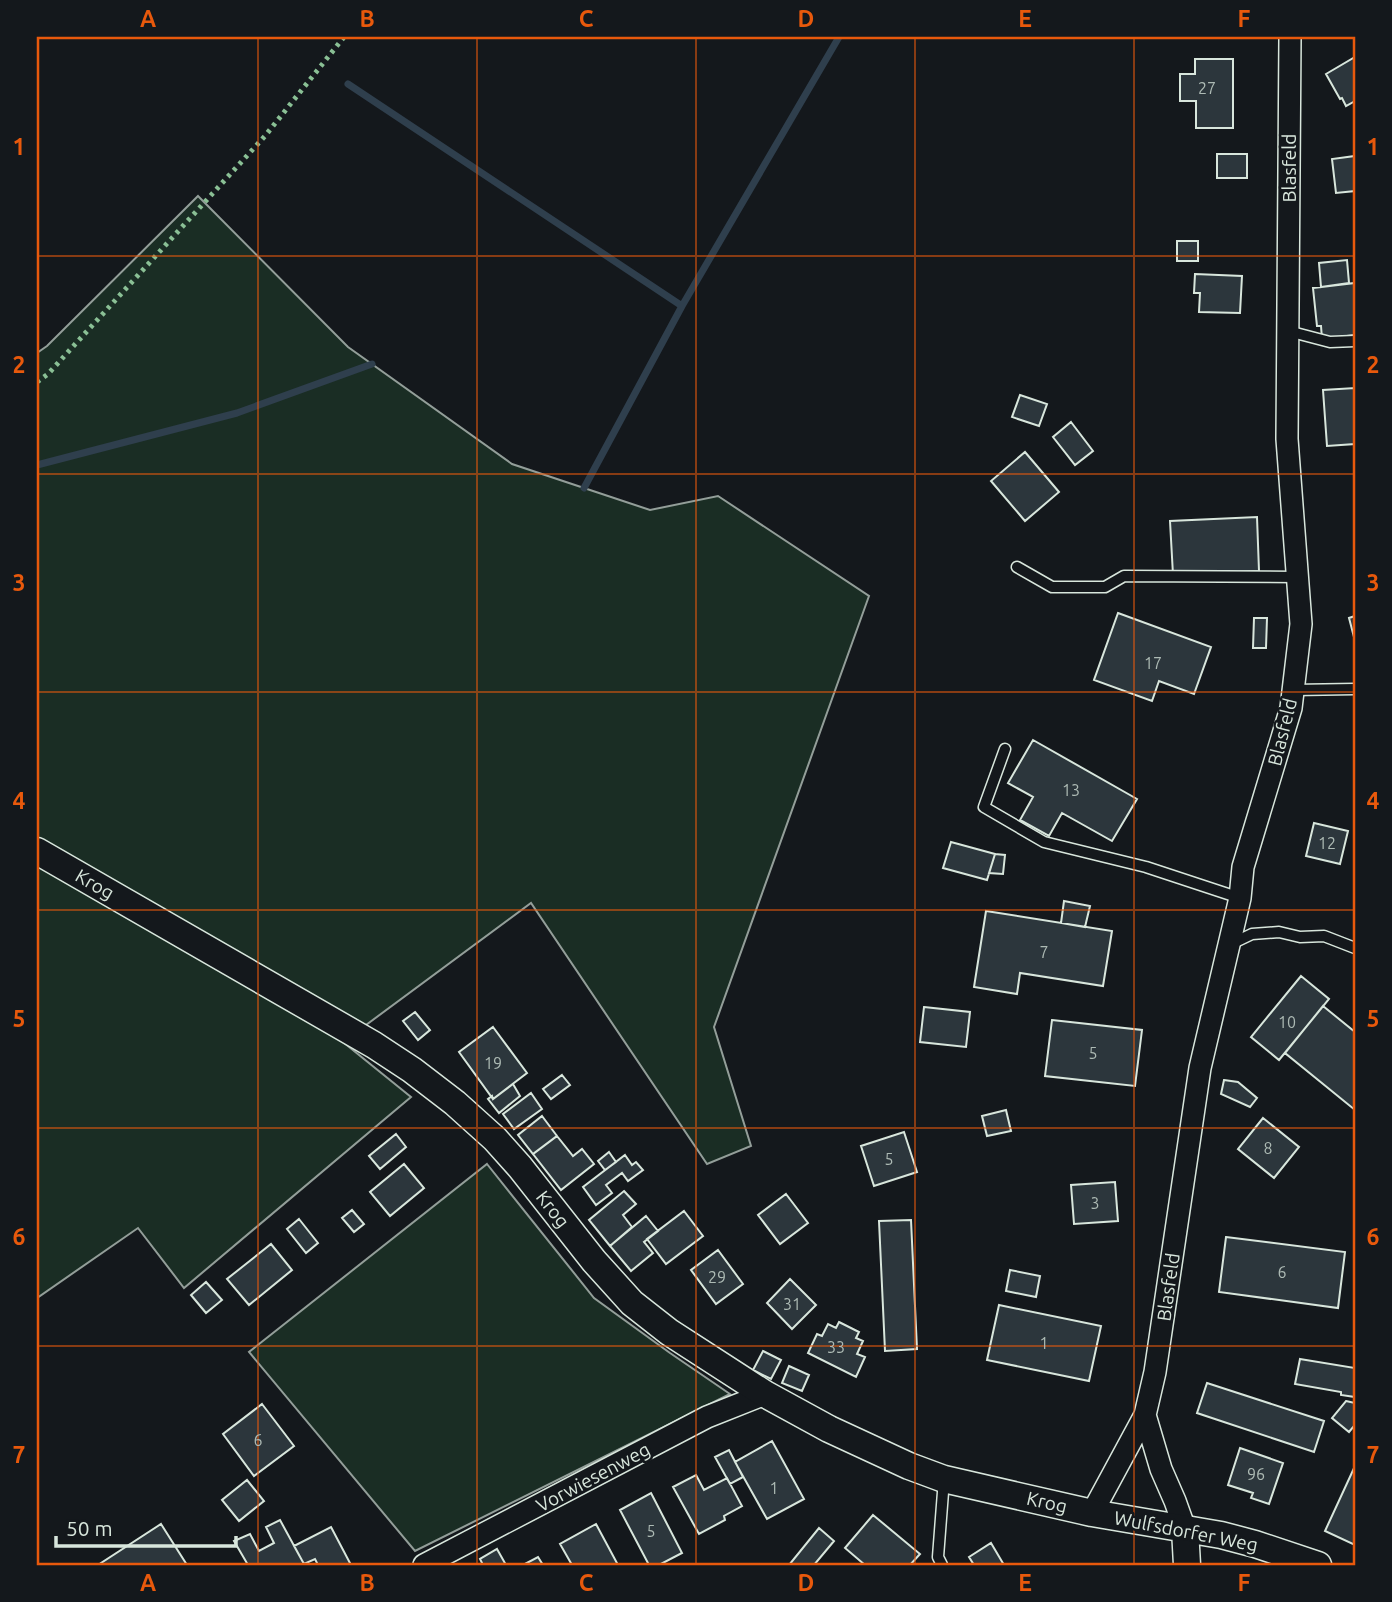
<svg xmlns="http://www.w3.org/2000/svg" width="1392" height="1602" font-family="Ubuntu,sans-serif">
<rect width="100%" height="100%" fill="#14181c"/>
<path fill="#1a2d24" stroke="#939e99" stroke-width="2" d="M 198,196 L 348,347 L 512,464 L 650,510 L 718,496 L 869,596 L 714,1027 L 751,1146 L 707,1164 L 531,903 L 343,1042 L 411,1097 L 184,1288 L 138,1228 L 37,1298 L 37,353 L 47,346 Z
M 487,1164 L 594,1298 L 670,1353 L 730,1394 L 415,1551 L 249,1352 Z"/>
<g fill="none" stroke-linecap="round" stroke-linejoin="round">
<path stroke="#2f3f4d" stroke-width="7" d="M 348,84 L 682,306 L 839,37
M 37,465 L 237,413 L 372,364
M 584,488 L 682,306"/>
</g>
<path fill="#2c363c" stroke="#d8e6dc" stroke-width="2" d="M 1355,57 L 1355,101 L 1346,106 L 1342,98 L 1340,99 L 1326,74 Z
M 1195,59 L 1233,59 L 1233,128 L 1196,128 L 1196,101 L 1180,101 L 1180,74 L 1195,74 Z
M 1217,154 L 1247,154 L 1247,178 L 1217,178 Z
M 1355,156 L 1355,191 L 1336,193 L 1332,159 Z
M 1177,241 L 1198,241 L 1198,261 L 1177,261 Z
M 1347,260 L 1349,283 L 1321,287 L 1319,263 Z
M 1195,274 L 1242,276 L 1240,313 L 1199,312 L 1200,293 L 1194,293 Z
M 1355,283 L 1355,335 L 1322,339 L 1321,326 L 1317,326 L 1313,288 Z
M 1355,388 L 1355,444 L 1327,446 L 1323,390 Z
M 1020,395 L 1047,404 L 1039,426 L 1012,417 Z
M 1071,422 L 1093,451 L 1075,465 L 1053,437 Z
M 1025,452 L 1059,492 L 1025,521 L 991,481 Z
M 1257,517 L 1259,571 L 1173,575 L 1170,521 Z
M 1118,613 L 1211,647 L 1194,694 L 1159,681 L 1152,701 L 1094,680 Z
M 1355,616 L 1355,641 L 1349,618 Z
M 1254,618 L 1267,618 L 1266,648 L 1253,648 Z
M 1033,740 L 1137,799 L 1112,841 L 1062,813 L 1049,836 L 1020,820 L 1033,797 L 1008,783 Z
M 1314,823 L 1348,831 L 1340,864 L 1306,856 Z
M 951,842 L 995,854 L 987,880 L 943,868 Z
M 995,854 L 1005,855 L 1003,874 L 989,873 Z
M 1064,901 L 1090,906 L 1085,927 L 1061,923 Z
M 986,911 L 1112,931 L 1103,986 L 1020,973 L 1017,994 L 974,987 Z
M 1301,976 L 1329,999 L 1279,1060 L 1251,1037 Z
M 1323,1006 L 1355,1032 L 1355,1110 L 1285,1053 Z
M 924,1007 L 970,1012 L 966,1047 L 920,1042 Z
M 415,1012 L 430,1030 L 418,1040 L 403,1021 Z
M 1052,1020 L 1142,1030 L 1135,1086 L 1045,1076 Z
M 493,1027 L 527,1073 L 493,1099 L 459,1052 Z
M 562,1075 L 570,1085 L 551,1099 L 543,1089 Z
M 1224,1080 L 1238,1082 L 1257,1098 L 1250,1107 L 1221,1094 Z
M 513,1084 L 520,1096 L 499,1113 L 488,1099 L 492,1096 L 493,1099 Z
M 531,1093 L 542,1109 L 514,1129 L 503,1114 Z
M 1006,1110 L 1011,1131 L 987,1136 L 982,1116 Z
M 542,1116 L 557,1136 L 533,1154 L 518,1135 Z
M 1263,1118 L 1299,1147 L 1274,1178 L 1238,1149 Z
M 904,1132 L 917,1172 L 874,1186 L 861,1146 Z
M 396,1134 L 406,1147 L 380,1169 L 369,1156 Z
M 557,1136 L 573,1156 L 582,1149 L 594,1164 L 561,1190 L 533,1154 Z
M 609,1152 L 616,1162 L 605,1170 L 598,1161 Z
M 625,1155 L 632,1165 L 636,1162 L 643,1170 L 628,1181 L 622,1173 L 606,1185 L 612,1193 L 596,1205 L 583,1187 Z
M 404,1164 L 424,1188 L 390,1216 L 370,1192 Z
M 1115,1182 L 1118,1221 L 1074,1224 L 1071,1185 Z
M 624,1191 L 636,1204 L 623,1215 L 632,1227 L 610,1246 L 589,1220 Z
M 786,1194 L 808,1223 L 780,1244 L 758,1215 Z
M 352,1210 L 364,1224 L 354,1232 L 342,1218 Z
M 684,1211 L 703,1236 L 666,1264 L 647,1239 Z
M 646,1216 L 658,1231 L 644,1242 L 653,1253 L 631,1271 L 610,1246 Z
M 299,1219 L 318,1243 L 306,1253 L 287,1229 Z
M 911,1220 L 917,1349 L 885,1351 L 879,1221 Z
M 1226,1237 L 1345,1252 L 1338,1308 L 1219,1292 Z
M 271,1244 L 292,1270 L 249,1305 L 227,1279 Z
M 718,1250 L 743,1284 L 716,1304 L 691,1270 Z
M 1010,1270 L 1040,1276 L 1036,1297 L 1006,1291 Z
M 790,1279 L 816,1305 L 792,1329 L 767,1303 Z
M 206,1282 L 222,1300 L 206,1313 L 191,1295 Z
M 999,1305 L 1101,1326 L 1089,1381 L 987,1360 Z
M 839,1322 L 859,1332 L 856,1338 L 863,1341 L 857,1354 L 865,1357 L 856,1377 L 808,1353 L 817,1334 L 822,1336 L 828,1324 L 836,1328 Z
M 763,1351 L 781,1360 L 771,1379 L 753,1370 Z
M 1300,1359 L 1355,1368 L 1355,1397 L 1341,1395 L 1341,1392 L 1295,1384 Z
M 789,1366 L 809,1375 L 802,1391 L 782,1383 Z
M 1207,1383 L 1324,1421 L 1314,1452 L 1197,1413 Z
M 1346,1401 L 1355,1403 L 1355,1427 L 1354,1426 L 1349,1432 L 1332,1418 Z
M 262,1404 L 294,1446 L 254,1476 L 223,1434 Z
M 772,1441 L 804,1499 L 767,1519 L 735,1462 Z
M 1240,1448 L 1283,1463 L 1269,1504 L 1251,1498 L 1253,1493 L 1228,1485 Z
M 729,1450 L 743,1477 L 730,1484 L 715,1457 Z
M 1355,1466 L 1355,1545 L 1325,1531 Z
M 696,1475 L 704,1490 L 727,1478 L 742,1506 L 724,1516 L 725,1520 L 699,1534 L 673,1487 Z
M 247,1480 L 264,1501 L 239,1521 L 222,1500 Z
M 651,1493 L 682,1553 L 659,1565 L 649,1565 L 620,1510 Z
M 873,1515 L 920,1554 L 910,1565 L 865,1565 L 845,1548 Z
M 280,1520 L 304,1564 L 248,1565 L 234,1541 L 250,1534 L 259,1551 L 274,1543 L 266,1527 Z
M 161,1524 L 187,1565 L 98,1565 Z
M 596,1524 L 618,1565 L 572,1565 L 560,1544 Z
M 331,1527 L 351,1565 L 318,1565 L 315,1559 L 304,1564 L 294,1546 Z
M 819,1528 L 834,1541 L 814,1565 L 789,1565 Z
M 991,1543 L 1004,1565 L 974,1565 L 969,1557 Z
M 497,1549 L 506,1565 L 483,1565 L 480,1559 Z
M 538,1557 L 543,1565 L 523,1565 Z"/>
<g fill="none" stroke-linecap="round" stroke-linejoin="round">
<g stroke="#d8e6dc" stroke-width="13">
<path id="service" d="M 1288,331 L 1330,342 L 1355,341
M 1017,567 L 1052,587 L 1105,587 L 1124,576 L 1297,577
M 1293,690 L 1355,689
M 1005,749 L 984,807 L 1044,842 L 1146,867 L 1240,898
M 1229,945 L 1252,934 L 1279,932 L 1300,937 L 1324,936 L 1355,948
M 942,1565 L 938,1557 L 944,1479"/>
</g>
<g stroke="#d8e6dc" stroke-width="24">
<path id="minor" d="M 1145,1415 L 1161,1469 L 1175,1501 L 1185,1529
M 1092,1513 L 1145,1415 L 1155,1372 L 1200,1068 L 1240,898 L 1243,867 L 1291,708 L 1301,624 L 1287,439 L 1290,37
M 424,1565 L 707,1417 L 765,1394"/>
</g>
<g stroke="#d8e6dc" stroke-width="29">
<path id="tertiary" d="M 37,851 L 374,1045 L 412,1070 L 455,1103 L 495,1139 L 520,1167 L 594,1261 L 632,1303 L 669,1332 L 765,1394 L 829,1429 L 909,1466 L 944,1479 L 1092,1513 L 1221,1535 L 1255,1544 L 1318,1565
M 1185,1529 L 1187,1565"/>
</g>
<use href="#service" stroke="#14181c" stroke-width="10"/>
<use href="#minor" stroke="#14181c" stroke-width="21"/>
<use href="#tertiary" stroke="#14181c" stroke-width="26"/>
<path stroke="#8ac095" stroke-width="5" stroke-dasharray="3.5 5" stroke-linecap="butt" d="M 37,382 L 48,374 L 265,136 L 344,37"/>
</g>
<path fill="none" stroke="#e8590c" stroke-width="2" stroke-opacity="0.55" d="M 258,37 L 258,1565M 477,37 L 477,1565M 696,37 L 696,1565M 915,37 L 915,1565M 1134,37 L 1134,1565M 37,256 L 1355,256M 37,474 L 1355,474M 37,692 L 1355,692M 37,910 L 1355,910M 37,1128 L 1355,1128M 37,1346 L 1355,1346"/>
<g text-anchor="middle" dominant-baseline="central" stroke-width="5" stroke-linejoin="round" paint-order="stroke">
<g font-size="16" fill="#adbab4">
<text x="1207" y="88">27</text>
<text x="1153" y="663">17</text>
<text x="1071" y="790">13</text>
<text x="1327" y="843">12</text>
<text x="1044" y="952">7</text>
<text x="1287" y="1022">10</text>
<text x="1093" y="1053">5</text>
<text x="493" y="1063">19</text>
<text x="1268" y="1148">8</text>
<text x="889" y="1159">5</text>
<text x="1095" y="1203">3</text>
<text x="1282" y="1272">6</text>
<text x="717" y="1277">29</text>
<text x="792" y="1304">31</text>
<text x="1044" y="1343">1</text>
<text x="836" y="1347">33</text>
<text x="258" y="1440">6</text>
<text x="1256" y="1474">96</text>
<text x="774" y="1488">1</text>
<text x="651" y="1531">5</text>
</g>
<g font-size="19" fill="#d8e6dc" stroke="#14181c">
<text transform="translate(1289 168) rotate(-90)">Blasfeld</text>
<text transform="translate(1282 732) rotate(-76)">Blasfeld</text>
<text transform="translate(95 884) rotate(30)">Krog</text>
<text transform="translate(553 1209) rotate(52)">Krog</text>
<text transform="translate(1168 1287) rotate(-82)">Blasfeld</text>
<text transform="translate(593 1477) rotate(-28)">Vorwiesenweg</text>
<text transform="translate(1047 1502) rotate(13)">Krog</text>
<text transform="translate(1186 1531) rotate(11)">Wulfsdorfer Weg</text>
</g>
</g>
<rect width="1392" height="1602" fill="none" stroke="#14181c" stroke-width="77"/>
<path d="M56 1536v10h180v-10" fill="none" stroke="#d8e6dc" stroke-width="3.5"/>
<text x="66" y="1536" font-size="21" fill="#d8e6dc" stroke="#14181c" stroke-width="5" paint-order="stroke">50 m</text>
<rect x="38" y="38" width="1316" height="1526" fill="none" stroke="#e8590c" stroke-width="2.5"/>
<g font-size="23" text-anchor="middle" font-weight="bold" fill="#e8590c">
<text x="148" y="27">A</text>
<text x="367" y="27">B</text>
<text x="586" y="27">C</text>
<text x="806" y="27">D</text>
<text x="1025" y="27">E</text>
<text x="1244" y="27">F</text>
<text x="19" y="155">1</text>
<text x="1373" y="155">1</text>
<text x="19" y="373">2</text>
<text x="1373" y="373">2</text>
<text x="19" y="591">3</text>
<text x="1373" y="591">3</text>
<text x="19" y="809">4</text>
<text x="1373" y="809">4</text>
<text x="19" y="1027">5</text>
<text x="1373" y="1027">5</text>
<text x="19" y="1245">6</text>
<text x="1373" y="1245">6</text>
<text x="19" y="1463">7</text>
<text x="1373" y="1463">7</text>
<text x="148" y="1591">A</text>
<text x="367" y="1591">B</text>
<text x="586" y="1591">C</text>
<text x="806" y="1591">D</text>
<text x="1025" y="1591">E</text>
<text x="1244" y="1591">F</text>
</g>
</svg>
